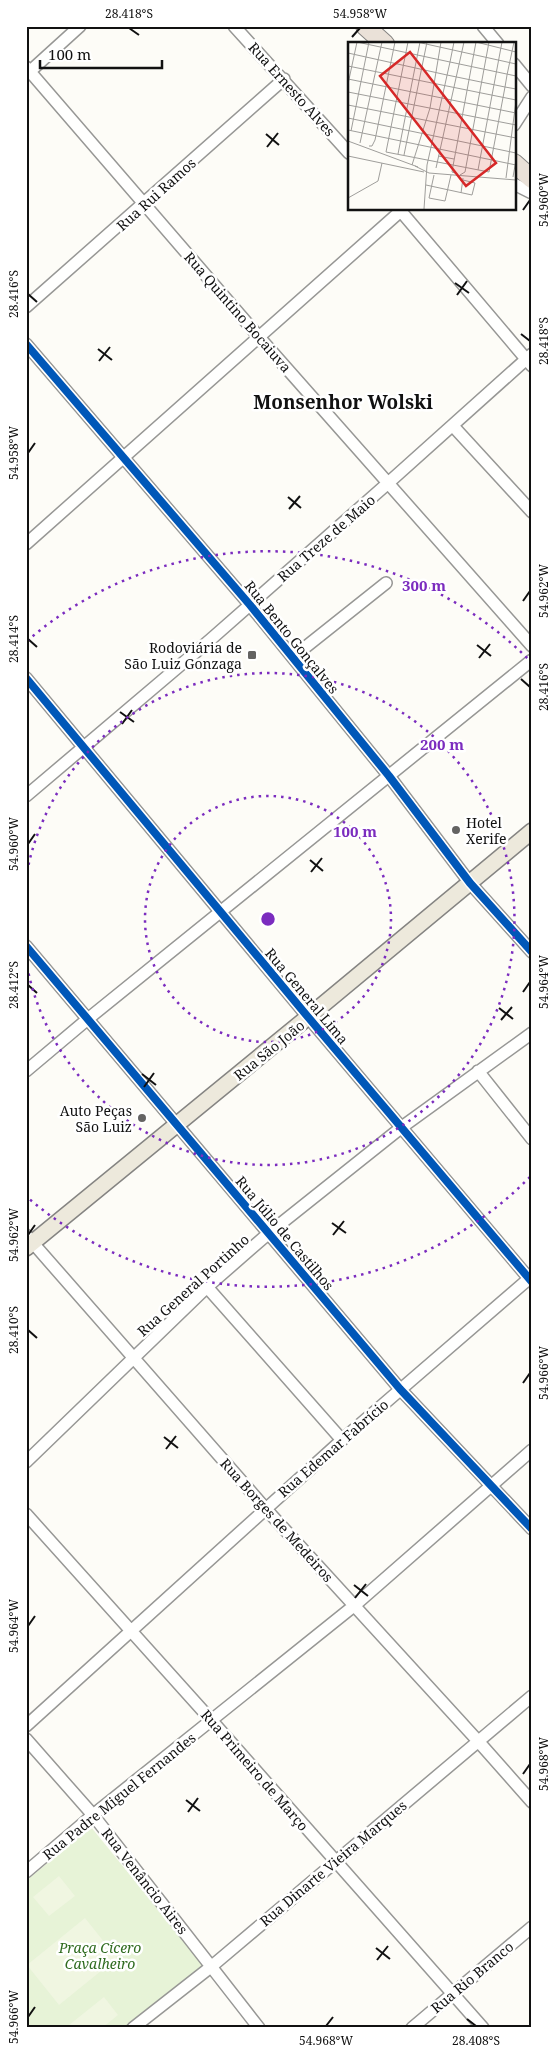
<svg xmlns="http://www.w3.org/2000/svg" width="558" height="2054" font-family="'Noto Serif',serif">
<rect width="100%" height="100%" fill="#fdfcf7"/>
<path fill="#e7f3d7" d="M 91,1827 L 204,1966 L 126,2028 L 26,2028 L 26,1881 Z"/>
<path fill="#f0f6e1" d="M 59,1876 L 75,1896 L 49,1916 L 33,1897 Z
M 85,1918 L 117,1958 L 59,2005 L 27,1965 Z
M 104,1997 L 118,2015 L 102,2028 L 71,2028 L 69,2025 Z"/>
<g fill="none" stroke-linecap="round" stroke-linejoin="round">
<g stroke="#979795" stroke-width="14">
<path id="minor" d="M 234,26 L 349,153
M 483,26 L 498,44
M 514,64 L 532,86
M 26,67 L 259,337 L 532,646
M 26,75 L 80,26
M 514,125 L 532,97
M 514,184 L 532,193
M 399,209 L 532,366
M 26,307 L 284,79
M 26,344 L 250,605 L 389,776 L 470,883 L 532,952
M 453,426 L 532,512
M 26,544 L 403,209
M 293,657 L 386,583
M 26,678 L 308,1017 L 532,1282
M 26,796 L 210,640 L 387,484 L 532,354
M 26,946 L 400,1389 L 532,1529
M 26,1071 L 89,1018 L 532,660
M 478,1071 L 532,1139
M 26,1235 L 265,1508 L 478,1741 L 532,1802
M 207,1287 L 342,1440
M 26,1462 L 207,1287 L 269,1233 L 402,1127 L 532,1033
M 26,1514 L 212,1721 L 483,2028
M 26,1726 L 342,1440 L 532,1276
M 26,1739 L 93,1815 L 259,2028
M 26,1872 L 93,1815 L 355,1605 L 532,1450
M 133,2028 L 212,1966 L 532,1696
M 412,2028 L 532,1927"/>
</g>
<g stroke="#858482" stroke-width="18">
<path id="major" d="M 26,1248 L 308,1017 L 532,831"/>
</g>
<g stroke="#858482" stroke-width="20">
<path id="highway" d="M 365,26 L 385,44
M 514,163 L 532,179"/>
</g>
<use href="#minor" stroke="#fffffe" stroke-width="11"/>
<use href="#major" stroke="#ede9dc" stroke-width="15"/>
<use href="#highway" stroke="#eae1d8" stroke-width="18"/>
<g stroke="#fff" stroke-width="11">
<path id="cycleway" d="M 26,344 L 250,605 L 389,776 L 470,883 L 532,952
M 26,678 L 308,1017 L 532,1282
M 26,946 L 400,1389 L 532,1529"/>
</g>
<use href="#cycleway" stroke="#0057b8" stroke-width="8"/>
</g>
<path fill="none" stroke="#111" stroke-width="2" d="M 129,28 L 139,35M 352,37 L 360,28M 266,134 L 279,145M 267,147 L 278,133M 523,210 L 530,200M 455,283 L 469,293M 28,294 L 37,302M 457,295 L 467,281M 521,334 L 530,341M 98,349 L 112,360M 99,361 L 110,347M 28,453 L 35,443M 288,497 L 301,508M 289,509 L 300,496M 523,601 L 530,591M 28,639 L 37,647M 477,645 L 491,656M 479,658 L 490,644M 521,679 L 530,687M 120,712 L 134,722M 122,724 L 132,710M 28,844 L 35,834M 310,860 L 323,871M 311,872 L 322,858M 28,985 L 37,993M 523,992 L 530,982M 499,1008 L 513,1019M 501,1020 L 512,1007M 142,1074 L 156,1085M 144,1087 L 154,1073M 332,1223 L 346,1233M 28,1235 L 35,1225M 333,1235 L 344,1221M 28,1330 L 37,1338M 523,1383 L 530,1373M 164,1437 L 178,1448M 166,1449 L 176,1436M 354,1585 L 368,1596M 355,1598 L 366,1584M 28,1626 L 35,1616M 523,1774 L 530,1764M 186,1800 L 200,1811M 188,1812 L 198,1798M 376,1948 L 390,1959M 377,1960 L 388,1946M 28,2017 L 35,2007M 467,2019 L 476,2026M 326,2026 L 333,2017"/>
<g fill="none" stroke="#7b2cbf" stroke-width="2.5" stroke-dasharray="2.5 5">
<circle cx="268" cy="919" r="123"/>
<path d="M27 872A246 246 0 1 1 27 966"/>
<path d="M530 1177A368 368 0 0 1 27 1197M27 641A368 368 0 0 1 530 661"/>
</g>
<g fill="#646362" stroke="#fff" stroke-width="2">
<rect x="247" y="650" width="10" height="10" rx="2.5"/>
<circle cx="456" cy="830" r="5"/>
<circle cx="142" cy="1118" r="5"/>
</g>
<g text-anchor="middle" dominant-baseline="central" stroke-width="5" stroke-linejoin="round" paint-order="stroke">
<g font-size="14" fill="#111" stroke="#fff">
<text transform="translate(292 89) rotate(48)">Rua Ernesto Alves</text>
<text transform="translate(156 194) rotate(-42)">Rua Rui Ramos</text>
<text transform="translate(238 312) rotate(49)">Rua Quintino Bocaiuva</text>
<text transform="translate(326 538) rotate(-41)">Rua Treze de Maio</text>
<text transform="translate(292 637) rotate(51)">Rua Bento Gonçalves</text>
<text transform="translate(307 996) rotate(50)">Rua General Lima</text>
<text transform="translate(269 1050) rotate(-39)">Rua São João</text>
<text transform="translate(285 1233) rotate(50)">Rua Júlio de Castilhos</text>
<text transform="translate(193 1285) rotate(-42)">Rua General Portinho</text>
<text transform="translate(333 1448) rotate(-41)">Rua Edemar Fabrício</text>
<text transform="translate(277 1520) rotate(48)">Rua Borges de Medeiros</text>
<text transform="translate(255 1770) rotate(49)">Rua Primeiro de Março</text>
<text transform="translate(119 1796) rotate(-39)">Rua Padre Miguel Fernandes</text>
<text transform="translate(333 1863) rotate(-40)">Rua Dinarte Vieira Marques</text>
<text transform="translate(145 1881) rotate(52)">Rua Venâncio Aires</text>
<text transform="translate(472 1977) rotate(-40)">Rua Rio Branco</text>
</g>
<g font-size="14" fill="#111" stroke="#fff" text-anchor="end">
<text x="242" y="647">Rodoviária de<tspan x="242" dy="16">São Luiz Gonzaga</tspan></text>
<text x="466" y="822" text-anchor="start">Hotel<tspan x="466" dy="16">Xerife</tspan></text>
<text x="132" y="1110">Auto Peças<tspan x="132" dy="16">São Luiz</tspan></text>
</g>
<g font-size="14" font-style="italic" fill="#2f6b1f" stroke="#fff">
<text x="100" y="1947">Praça Cícero<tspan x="100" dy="16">Cavalheiro</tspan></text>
</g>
<g font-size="19" font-weight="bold" fill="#111" stroke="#fff">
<text x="343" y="402">Monsenhor Wolski</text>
</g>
</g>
<g transform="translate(348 42)">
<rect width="168" height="168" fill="#fdfcf7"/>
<path fill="none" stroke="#9f9e9b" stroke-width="1" d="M 9,0 L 102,20 L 106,0M 60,0 L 38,110 L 141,130 L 157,45 L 168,47M 69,0 L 168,22M 128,0 L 168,10M 0,11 L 99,33M 0,24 L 168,58M 99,33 L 157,45 L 159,33M 159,33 L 166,0M 0,37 L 168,71M 0,42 L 9,0M 0,50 L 168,83M 0,63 L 168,96M 0,76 L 168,111M 0,88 L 168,123M 3,89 L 21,0M 0,99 L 70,125M 12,101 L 34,0M 21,104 L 24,104 L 27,98 L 47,0M 50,112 L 72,0M 56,113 L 79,0M 0,114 L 76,130M 90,114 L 106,117M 64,123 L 82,66 L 93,0M 67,124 L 81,131 L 168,138M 88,126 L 116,0M 130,128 L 154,0M 107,131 L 104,130 L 105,124 L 128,0M 86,133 L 81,156 L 97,159 L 103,133M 112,133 L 117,130 L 141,0M 165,135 L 168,118M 158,136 L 168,59M 78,143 L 124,153 L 127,141 L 115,138M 113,151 L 115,136M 0,156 L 30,139 L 34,121M 76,167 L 79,123 L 102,20 L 168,34"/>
<path fill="#d62828" fill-opacity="0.15" stroke="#d62828" stroke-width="2.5" d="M 62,10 L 148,121 L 118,144 L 32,34 Z"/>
<rect width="168" height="168" fill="none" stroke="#111" stroke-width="2.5"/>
</g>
<circle cx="268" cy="919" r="8" fill="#7b2cbf" stroke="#fff" stroke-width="2.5"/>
<g font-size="15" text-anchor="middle" font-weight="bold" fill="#7b2cbf" stroke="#fff" stroke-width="5" stroke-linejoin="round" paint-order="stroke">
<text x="424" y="591">300 m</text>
<text x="442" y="750">200 m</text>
<text x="355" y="837">100 m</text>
</g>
<rect width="558" height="2054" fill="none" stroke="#ffffff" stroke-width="55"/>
<path d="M40 60v8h122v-8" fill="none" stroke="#111111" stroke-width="2.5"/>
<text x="48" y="60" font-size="15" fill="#111111" stroke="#ffffff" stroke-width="4" paint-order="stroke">100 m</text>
<rect x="28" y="28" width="502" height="1998" fill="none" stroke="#111" stroke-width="2"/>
<g font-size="12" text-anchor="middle" fill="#111">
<text x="129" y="18">28.418°S</text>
<text x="360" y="18">54.958°W</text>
<text transform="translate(544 200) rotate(-90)" y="4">54.960°W</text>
<text transform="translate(14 294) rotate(-90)" y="4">28.416°S</text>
<text transform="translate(544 341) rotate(-90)" y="4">28.418°S</text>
<text transform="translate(14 453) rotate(-90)" y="4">54.958°W</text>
<text transform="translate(544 591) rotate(-90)" y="4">54.962°W</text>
<text transform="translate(14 639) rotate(-90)" y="4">28.414°S</text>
<text transform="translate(544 687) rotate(-90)" y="4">28.416°S</text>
<text transform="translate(14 844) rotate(-90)" y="4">54.960°W</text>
<text transform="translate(544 982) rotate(-90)" y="4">54.964°W</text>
<text transform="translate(14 985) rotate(-90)" y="4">28.412°S</text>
<text transform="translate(14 1235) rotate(-90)" y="4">54.962°W</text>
<text transform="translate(14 1330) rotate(-90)" y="4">28.410°S</text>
<text transform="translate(544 1373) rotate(-90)" y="4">54.966°W</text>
<text transform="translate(14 1626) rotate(-90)" y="4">54.964°W</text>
<text transform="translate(544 1764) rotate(-90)" y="4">54.968°W</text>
<text transform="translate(14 2017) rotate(-90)" y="4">54.966°W</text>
<text x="326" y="2045">54.968°W</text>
<text x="476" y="2045">28.408°S</text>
</g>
</svg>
